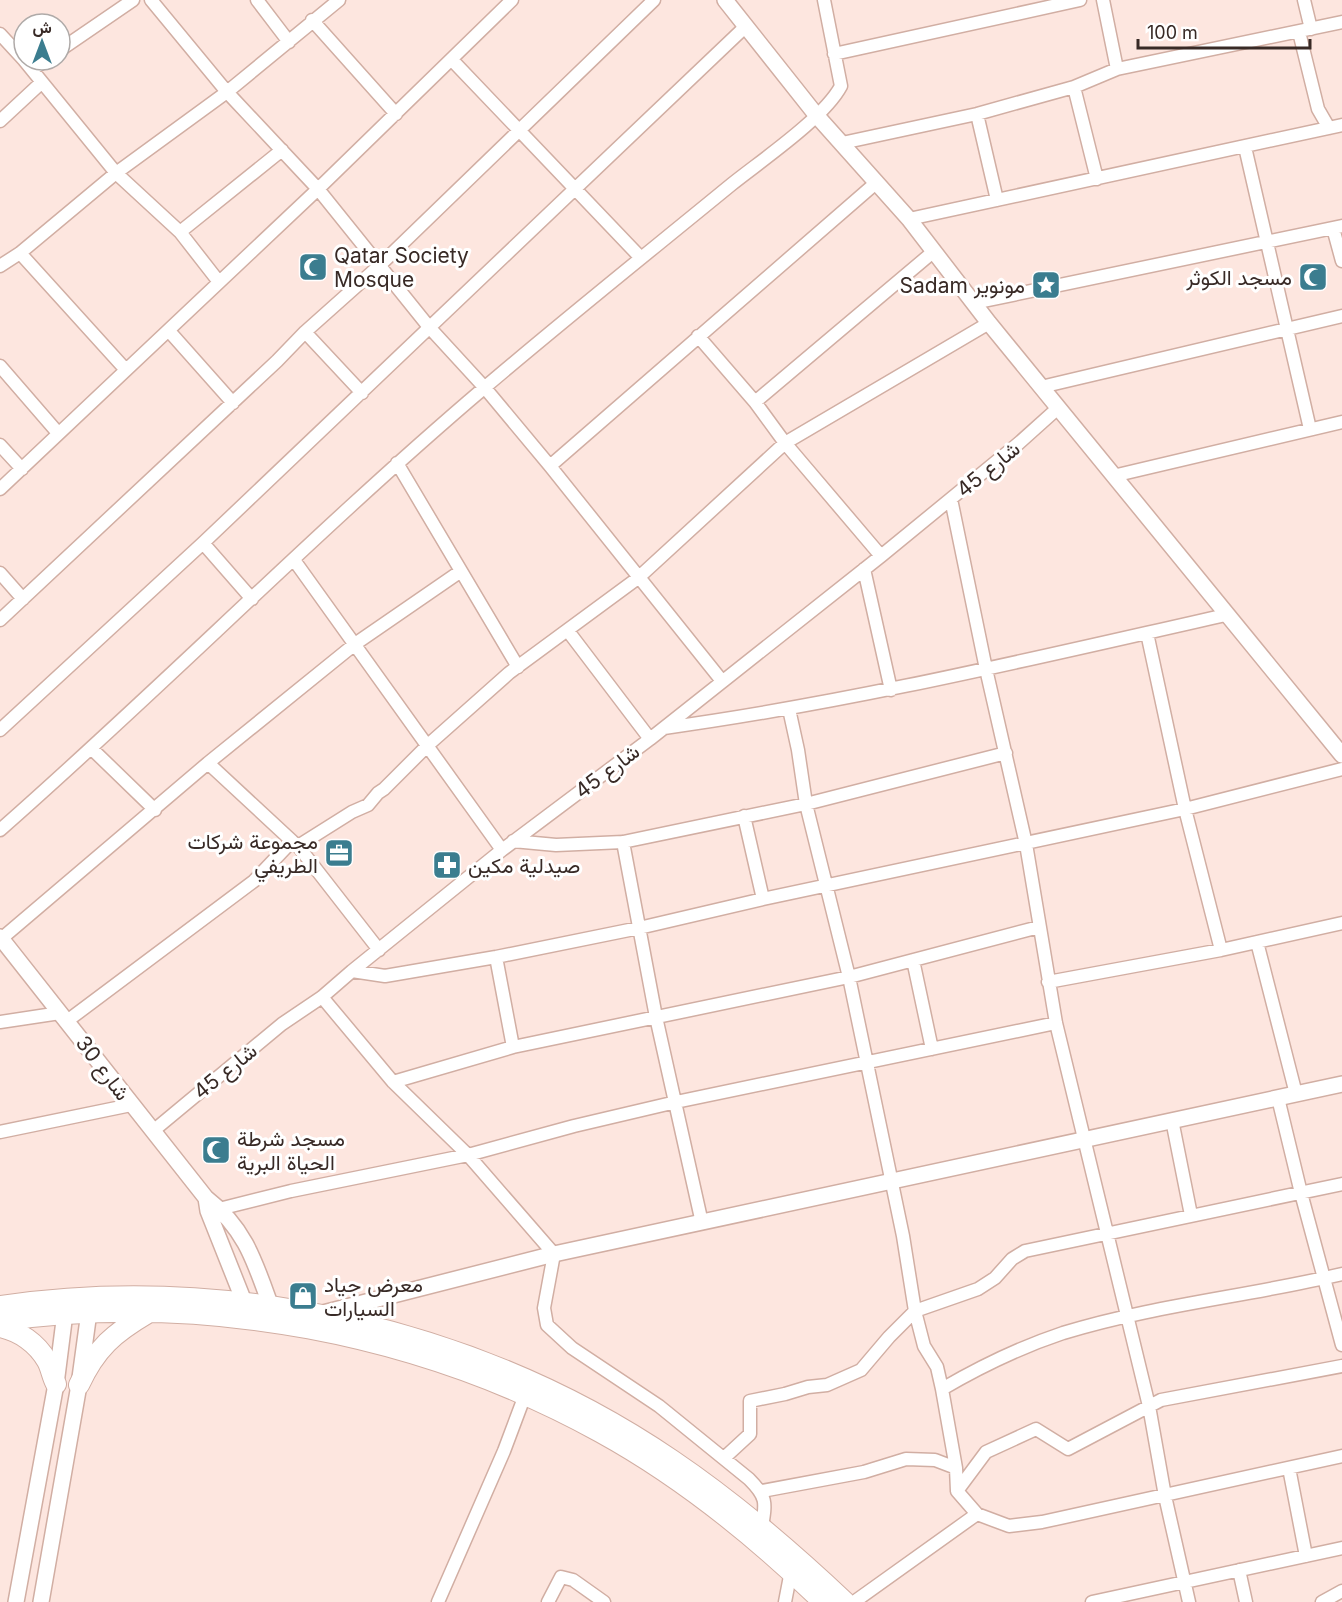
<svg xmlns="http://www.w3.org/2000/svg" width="1342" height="1602" font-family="Inter,Vazirmatn,sans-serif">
<rect width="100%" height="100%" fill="#fde6df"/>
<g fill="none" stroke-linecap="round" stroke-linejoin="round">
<g stroke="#d1aea3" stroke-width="15">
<path id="minor" d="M 151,0 L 227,92 L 318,189 L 429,327 L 485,388 L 550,466 L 722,681
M 257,0 L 289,42
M 1103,0 L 1117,69
M 1304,0 L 1311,29
M 312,20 L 396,114
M 1299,32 L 1318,109 L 1329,128
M 0,34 L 24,60
M 60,50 L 133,0
M 834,54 L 1080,0
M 24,60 L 116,173 L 180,232 L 219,282
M 452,60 L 641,258
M 33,69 L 46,60
M 1074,87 L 1097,179
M 977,114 L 997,200
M 0,121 L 42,82
M 842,143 L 977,114 L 1074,87 L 1117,69 L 1342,22
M 1245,147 L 1310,429
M 909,219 L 1342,125
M 1333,228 L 1342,261
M 180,232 L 282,150
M 20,253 L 126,370
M 0,266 L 20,253 L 116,173 L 227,92 L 339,0
M 974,303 L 1342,226
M 169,331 L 233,403
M 305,332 L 362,393
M 698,336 L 755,402 L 785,443 L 881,556
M 0,366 L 58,433
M 1041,387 L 1342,316
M 755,402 L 933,252
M 0,445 L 22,469
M 397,463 L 518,667
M 550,466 L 877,182
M 1113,476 L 1342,422
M 0,489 L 318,189 L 512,0
M 951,499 L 986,669 L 1026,844 L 1056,1023 L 1149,1406 L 1165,1496 L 1189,1602
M 203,543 L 252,599
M 294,560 L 502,850
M 864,569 L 891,690
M 0,573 L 23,599
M 0,620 L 277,361 L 305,332 L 379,266 L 654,0
M 568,631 L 650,739
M 1147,633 L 1185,809 L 1221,950
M 789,709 L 798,750 L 806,804 L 849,977 L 903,1236 L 915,1311 L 924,1346 L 937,1367 L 942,1389 L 956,1468 L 957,1491 L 977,1514
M 664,728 C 853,702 1039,657 1226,615
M 0,730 L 203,543 L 745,27
M 92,749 L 155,810
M 208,763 L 292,841
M 744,816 L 763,899
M 0,830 C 164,686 317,530 484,388 C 565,319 649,252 732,184 C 762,160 824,118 841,86 L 824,0
M 513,841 L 556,845 L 623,842 L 806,804 L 1006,753
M 623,842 L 656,1017 L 702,1223
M 298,846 L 379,950
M 1,939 L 208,763 L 355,644 L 461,571
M 1257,942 L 1296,1094
M 496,957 L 513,1047
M 913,960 L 932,1049
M 352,971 L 385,976 L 496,957 L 639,928 L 763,899 L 1185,809 L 1342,769
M 1048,982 L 1221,950 L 1342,923
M 322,997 L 393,1082 L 468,1155 L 554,1254 L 544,1308 L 547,1325 L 572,1348 L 659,1406 L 749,1479 C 767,1497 766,1502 762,1527
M 67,1021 L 254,881 L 292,841 L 298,846 L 352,812 L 368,805 L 378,793 L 384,789 L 428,745 L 509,673 L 638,578 L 785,443 L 989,323
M 0,1022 L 60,1013
M 393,1082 L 513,1047 L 849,977 L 1039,927
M 1278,1098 L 1301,1193 L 1342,1345
M 1172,1120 L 1191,1215
M 153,1131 L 282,1024 L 322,997 L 352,971 L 502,850 L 650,739 L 881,556 L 1019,443 L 1058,408
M 0,1132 L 131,1105
M 219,1209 L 291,1191 L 468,1155 L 574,1126 L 676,1102 L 1056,1023
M 942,1389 C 978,1368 1024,1346 1063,1333 C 1154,1305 1250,1296 1342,1274
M 724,1458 L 750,1434 L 750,1401 L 785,1394 L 808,1387 L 827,1385 L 861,1370 L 889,1337 L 915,1311 L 978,1289 L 995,1278 L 1012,1259 L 1025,1251 L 1342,1184
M 1289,1468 L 1306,1556
M 762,1491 L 864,1472 L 906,1459 L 935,1460 L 956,1468
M 957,1491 L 986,1452 L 1036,1429 L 1068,1449 L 1161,1400 L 1342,1366
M 1239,1570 L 1246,1602
M 438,1602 L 504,1451 L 525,1395
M 548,1602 L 561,1577 L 573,1580 L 604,1602
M 785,1602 L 791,1571
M 854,1602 L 977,1514 L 1009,1526 L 1042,1522 L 1342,1456
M 1092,1602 L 1342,1548
M 1322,1602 L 1342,1591"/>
</g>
<g stroke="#d1aea3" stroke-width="18">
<path id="tertiary" d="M 725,0 L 817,116 L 909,219 L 989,323 L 1342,755
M 0,937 L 206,1198 C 245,1228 255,1262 271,1307
M 206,1198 L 208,1211 L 245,1304
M 319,1314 L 554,1254 L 1342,1084
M 16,1602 L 56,1384 L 65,1313
M 41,1602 L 79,1385 L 89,1312"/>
</g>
<g stroke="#d1aea3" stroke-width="22">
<path id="trunk" d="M 0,1306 C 230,1272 479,1329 672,1460 C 734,1502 790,1550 845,1602
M 0,1321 C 204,1292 420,1333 600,1432 C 682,1477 756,1537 823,1602
M 0,1327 C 19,1331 37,1343 47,1361 C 51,1368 52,1377 56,1384
M 79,1385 C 96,1348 114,1333 148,1313"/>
</g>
<use href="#minor" stroke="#fff" stroke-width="12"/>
<use href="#tertiary" stroke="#fff" stroke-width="15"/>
<use href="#trunk" stroke="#fff" stroke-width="20"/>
</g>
<defs>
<g id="mosque-square" transform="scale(1.5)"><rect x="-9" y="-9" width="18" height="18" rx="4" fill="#3b7d8f" stroke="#fff"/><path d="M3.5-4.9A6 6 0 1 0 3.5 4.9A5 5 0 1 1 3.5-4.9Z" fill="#fff"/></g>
<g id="sight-square" transform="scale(1.5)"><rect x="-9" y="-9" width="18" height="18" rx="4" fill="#3b7d8f" stroke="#fff"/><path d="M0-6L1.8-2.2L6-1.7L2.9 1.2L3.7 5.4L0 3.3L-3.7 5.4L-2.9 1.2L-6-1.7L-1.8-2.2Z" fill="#fff"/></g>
<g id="office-square" transform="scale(1.5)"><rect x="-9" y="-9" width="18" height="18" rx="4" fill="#3b7d8f" stroke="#fff"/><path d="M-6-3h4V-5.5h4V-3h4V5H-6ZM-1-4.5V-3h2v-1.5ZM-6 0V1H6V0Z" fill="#fff"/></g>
<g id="pharmacy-square" transform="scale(1.5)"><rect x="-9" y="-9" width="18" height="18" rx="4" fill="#3b7d8f" stroke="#fff"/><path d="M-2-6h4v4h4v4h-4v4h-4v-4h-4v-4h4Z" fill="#fff"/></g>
<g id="shop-square" transform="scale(1.5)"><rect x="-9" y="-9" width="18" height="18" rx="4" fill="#3b7d8f" stroke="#fff"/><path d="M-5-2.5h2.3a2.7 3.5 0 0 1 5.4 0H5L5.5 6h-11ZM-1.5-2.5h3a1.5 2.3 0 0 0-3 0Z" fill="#fff"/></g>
</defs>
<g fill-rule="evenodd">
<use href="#mosque-square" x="313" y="267"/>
<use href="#mosque-square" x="1313" y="277"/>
<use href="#sight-square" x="1046" y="285"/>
<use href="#office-square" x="339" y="853"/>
<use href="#pharmacy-square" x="447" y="865"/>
<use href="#mosque-square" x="216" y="1150"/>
<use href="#shop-square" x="303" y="1296"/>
</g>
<g text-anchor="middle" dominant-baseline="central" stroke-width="6" stroke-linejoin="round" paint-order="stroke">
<g font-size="21" fill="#382a26" stroke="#fff" text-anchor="start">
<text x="334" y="255">Qatar Society<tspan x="334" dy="24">Mosque</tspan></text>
<text x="1292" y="277" text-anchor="end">مسجد الكوثر</text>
<text x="1025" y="285" text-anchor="end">Sadam مونوير</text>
<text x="318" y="841" text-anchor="end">مجموعة شركات<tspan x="318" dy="24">الطريفي</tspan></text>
<text x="468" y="865">صيدلية مكين</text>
<text x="237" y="1138">مسجد شرطة<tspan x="237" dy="24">الحياة البرية</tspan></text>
<text x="324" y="1284">معرض جياد<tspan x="324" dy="24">السيارات</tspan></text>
</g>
<g font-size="21" fill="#382a26" stroke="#fff">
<text transform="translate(988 469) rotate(-39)">شارع 45</text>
<text transform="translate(607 771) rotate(-37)">شارع 45</text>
<text transform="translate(103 1068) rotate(53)">شارع 30</text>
<text transform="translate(225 1071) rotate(-39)">شارع 45</text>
</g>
</g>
<g transform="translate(42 42)"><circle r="28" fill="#ffffff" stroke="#afaaa8" stroke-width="1.5"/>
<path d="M0-4.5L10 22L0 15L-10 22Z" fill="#3b7d8f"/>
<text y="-9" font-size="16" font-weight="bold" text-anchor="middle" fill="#382a26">ش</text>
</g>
<path d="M1138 39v9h172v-9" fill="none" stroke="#382a26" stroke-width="3"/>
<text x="1147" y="39" font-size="18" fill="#382a26" stroke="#ffffff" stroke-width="4.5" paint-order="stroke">100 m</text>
</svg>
